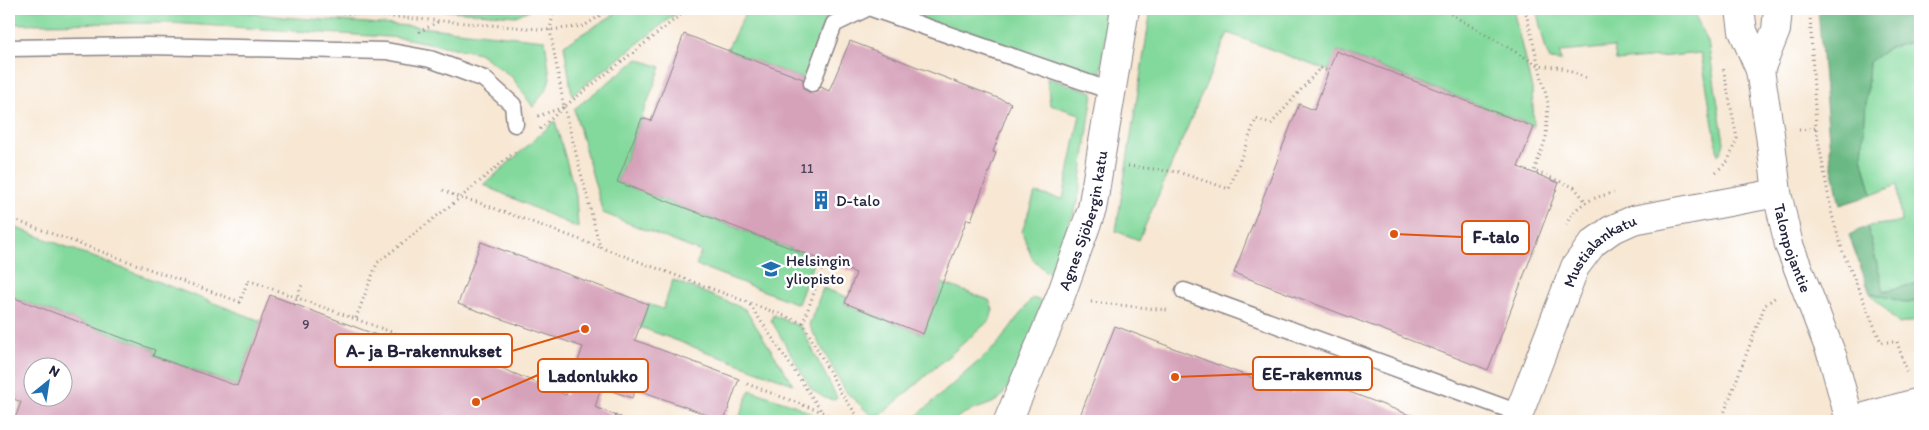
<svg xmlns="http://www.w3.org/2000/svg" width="1929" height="430" font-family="Itim,sans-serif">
<rect width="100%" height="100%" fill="#fff"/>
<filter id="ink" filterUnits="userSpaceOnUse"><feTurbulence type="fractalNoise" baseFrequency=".02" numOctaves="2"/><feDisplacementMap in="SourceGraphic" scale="10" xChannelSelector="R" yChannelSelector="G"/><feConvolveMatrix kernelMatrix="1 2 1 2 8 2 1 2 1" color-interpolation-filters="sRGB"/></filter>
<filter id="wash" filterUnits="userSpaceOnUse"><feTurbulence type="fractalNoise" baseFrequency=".0096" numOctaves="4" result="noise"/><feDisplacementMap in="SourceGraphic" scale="20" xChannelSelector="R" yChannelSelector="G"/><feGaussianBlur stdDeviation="1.12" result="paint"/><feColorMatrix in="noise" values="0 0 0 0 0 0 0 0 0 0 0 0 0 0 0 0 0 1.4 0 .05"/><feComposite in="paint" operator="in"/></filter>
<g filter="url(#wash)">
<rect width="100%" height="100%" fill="#f7e7d3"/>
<path fill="#83d99c" stroke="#527e6c" d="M 9,9 L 221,9 L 283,17 L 409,26 L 545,40 L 550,78 L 547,88 L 533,107 L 512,77 L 479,53 L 403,38 L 170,23 L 9,24 Z
M 425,9 L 531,9 L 516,16 Z
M 623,9 L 682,9 L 572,95 L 564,45 Z
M 747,9 L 830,9 L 803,79 L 727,50 Z
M 889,9 L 1109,9 L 1101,73 L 1093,80 Z
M 1151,9 L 1513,9 L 1532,89 L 1534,126 L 1337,51 L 1328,71 L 1228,33 L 1139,240 L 1116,231 Z
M 1536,9 L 1692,9 L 1708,42 L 1724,142 L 1721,152 L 1718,155 L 1701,53 L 1616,61 L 1614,47 L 1560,52 L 1561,61 L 1550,60 L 1546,50 Z
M 1920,41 L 1920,283 L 1884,291 L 1867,226 L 1901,222 L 1897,185 L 1872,195 L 1862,157 L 1869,62 L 1890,47 Z
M 638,59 L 661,67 L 617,182 L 815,258 L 798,304 L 696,265 L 701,252 L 603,213 L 574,109 Z
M 1047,78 L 1093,92 L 1078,202 L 1049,275 L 1032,258 L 1022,232 L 1035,193 L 1063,199 L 1080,114 L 1050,105 Z
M 555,121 L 576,195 L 578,228 L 484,185 Z
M 9,225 L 261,321 L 237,386 L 153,355 L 155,350 L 9,296 Z
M 673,280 L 745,309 L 793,384 L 640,327 L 648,304 L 663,309 Z
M 942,283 L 989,300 L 993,309 L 990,320 L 882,414 L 872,416 L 846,392 L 809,325 L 823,288 L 847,297 L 845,304 L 923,334 Z
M 1870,293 L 1908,303 L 1920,300 L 1920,319 L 1899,324 Z
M 1032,298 L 1045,302 C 1036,322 1013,387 999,399 C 987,408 961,410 955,421 L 911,421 L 997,345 Z
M 773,315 L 801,327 L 837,398 L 834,400 L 825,398 L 812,390 L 771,320 Z
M 750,390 L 794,405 L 827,421 L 738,421 Z"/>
<path fill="#6ab984" stroke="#466e60" d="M 1818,9 L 1920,9 L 1920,41 L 1890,47 L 1869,62 L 1862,157 L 1872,195 L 1840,205 L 1831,162 Z
M 1867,226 L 1884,291 L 1920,283 L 1920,300 L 1908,303 L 1870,293 L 1849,235 Z"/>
<g id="blocks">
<path fill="#d6a2ba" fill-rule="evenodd" d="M 684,34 L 803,79 L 804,89 L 809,92 L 814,93 L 821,87 L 829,91 L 850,41 L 1011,103 L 993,152 L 996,153 L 971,220 L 967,219 L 923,334 L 845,303 L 856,273 L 617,182 L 642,118 L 651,121 Z
M 1336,51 L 1534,127 L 1518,167 L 1559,183 L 1488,370 L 1234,273 L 1299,104 L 1314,110 Z
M 481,242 L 648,304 L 635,340 L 739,379 L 724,421 L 636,389 L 632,398 L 601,387 L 595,407 L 629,421 L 14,421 L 21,402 L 9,397 L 9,296 L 155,350 L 153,356 L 237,386 L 270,295 L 438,358 L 443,344 L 566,395 L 583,347 L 458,304 ZM 32,368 L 62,368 L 62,398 L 32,398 Z
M 1115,326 L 1292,393 L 1300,373 L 1420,419 L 1420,421 L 1078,421 Z"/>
</g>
</g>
<g filter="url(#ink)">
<use href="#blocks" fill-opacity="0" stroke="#8c8487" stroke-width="1"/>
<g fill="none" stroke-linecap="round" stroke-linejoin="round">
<g stroke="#8c8487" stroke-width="19">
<path id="service" d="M 874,9 L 1111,91
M 9,48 L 148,46 L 386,51 L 430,59 L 484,79 L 513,105 L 515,124
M 812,83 L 834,24 L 865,9
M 1184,291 L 1519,413"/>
</g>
<g stroke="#8c8487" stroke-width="30">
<g id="minor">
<path id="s1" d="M 1740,9 L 1743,31 L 1760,70 L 1770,134 L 1777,193 L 1789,245 L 1833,358 L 1850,421"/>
<path d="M 1760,70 L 1776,30 L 1778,9"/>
<path id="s2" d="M 1008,421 L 1061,295 L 1092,209 L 1125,9"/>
<path id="s3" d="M 1516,421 L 1575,267 L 1593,243 L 1611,230 L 1633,220 L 1777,193"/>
<path d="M 1850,421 L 1920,402"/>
</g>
</g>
<path stroke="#8c8487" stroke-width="3" stroke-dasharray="1 4" stroke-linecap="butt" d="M 298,9 L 550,30 L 584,26 L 610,9
M 1442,9 L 1538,65 L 1562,68 L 1586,78
M 1525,9 L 1548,103 L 1546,138 L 1534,171 L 1574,187 L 1586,202
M 1810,14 L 1816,128 L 1832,215 L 1843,252 L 1881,342 L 1897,342 L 1908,375
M 419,32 L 438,22
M 564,107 L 600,247 L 803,323 L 841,393 L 861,421
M 538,116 L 564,107 L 550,30 L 554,9
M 540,129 L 564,107 L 688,9
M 1799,130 L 1816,128
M 1128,166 L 1178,172 L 1229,189 L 1256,119 L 1271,124 L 1320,68 L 1328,71
M 1716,172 L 1728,161 L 1737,138 L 1723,67
M 443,190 L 460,198 L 477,202 L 600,247
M 9,218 L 240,302 L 248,280 L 463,358
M 1566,225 C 1575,204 1593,197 1614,193
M 1091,302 L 1167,310
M 294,305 L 303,282
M 750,305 L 822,412
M 356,318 L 377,263 L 460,198 L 517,150
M 803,323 L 825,262
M 747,384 L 822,412 L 840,421
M 615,416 L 631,421
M 1677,419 L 1682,421
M 1721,421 L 1765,305 L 1777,296"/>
<use href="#service" stroke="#fff" stroke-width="16"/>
<use href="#minor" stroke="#fff" stroke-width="28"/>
</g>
</g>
<defs>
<g id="building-bare" transform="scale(1.5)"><path d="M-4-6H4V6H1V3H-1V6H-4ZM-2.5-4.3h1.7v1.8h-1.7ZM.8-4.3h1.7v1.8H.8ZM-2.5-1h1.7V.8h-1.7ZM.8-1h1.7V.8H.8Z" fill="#1f6fb2" stroke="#fff" stroke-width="2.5" paint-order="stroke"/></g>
<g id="university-bare" transform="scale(1.5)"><path d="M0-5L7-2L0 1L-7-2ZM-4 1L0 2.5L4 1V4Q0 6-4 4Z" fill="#1f6fb2" stroke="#fff" stroke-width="2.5" paint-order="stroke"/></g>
</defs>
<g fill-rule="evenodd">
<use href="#building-bare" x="821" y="200"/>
<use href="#university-bare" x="771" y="269"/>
</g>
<g text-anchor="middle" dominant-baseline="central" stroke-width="5" stroke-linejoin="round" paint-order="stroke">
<g font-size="14" fill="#4f425b">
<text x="807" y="168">11</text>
<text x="306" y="324">9</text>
</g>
<g font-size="16" fill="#22223b" stroke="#fff" text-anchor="start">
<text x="836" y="200">D-talo</text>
<text x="786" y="260">Helsingin<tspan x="786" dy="18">yliopisto</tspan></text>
</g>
<g font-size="16" fill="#22223b" stroke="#fff">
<text stroke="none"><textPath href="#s2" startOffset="215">Agnes Sjöbergin katu</textPath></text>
<text stroke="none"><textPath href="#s1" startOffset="246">Talonpojantie</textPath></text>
<text stroke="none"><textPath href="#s3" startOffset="194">Mustialankatu</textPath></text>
</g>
</g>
<path fill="none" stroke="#de560e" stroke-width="2" d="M1394 234L1462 237M585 329L512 351M1175 377L1253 374M476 402L538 375"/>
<g fill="#de560e" stroke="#fff" stroke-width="2">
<circle cx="1394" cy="234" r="5"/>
<circle cx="585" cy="329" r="5"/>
<circle cx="1175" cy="377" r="5"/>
<circle cx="476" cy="402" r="5"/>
</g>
<g fill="#fff" stroke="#de560e" stroke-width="2">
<rect x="1462" y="221" width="67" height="33" rx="5"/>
<rect x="335" y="334" width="177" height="33" rx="5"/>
<rect x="1253" y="357" width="119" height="33" rx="5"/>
<rect x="538" y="359" width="110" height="33" rx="5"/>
</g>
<g font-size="18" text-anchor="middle" font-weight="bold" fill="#22223b">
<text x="1496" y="243">F-talo</text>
<text x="424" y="357">A- ja B-rakennukset</text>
<text x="1312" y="380">EE-rakennus</text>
<text x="593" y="382">Ladonlukko</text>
</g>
<rect width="1929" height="430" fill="none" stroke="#fff" stroke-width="30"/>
<g transform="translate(48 382) rotate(30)"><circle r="24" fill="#ffffff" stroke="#a7a7b1"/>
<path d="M0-4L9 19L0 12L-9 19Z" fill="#1f6fb2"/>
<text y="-8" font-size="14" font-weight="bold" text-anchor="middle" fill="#22223b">N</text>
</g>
</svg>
